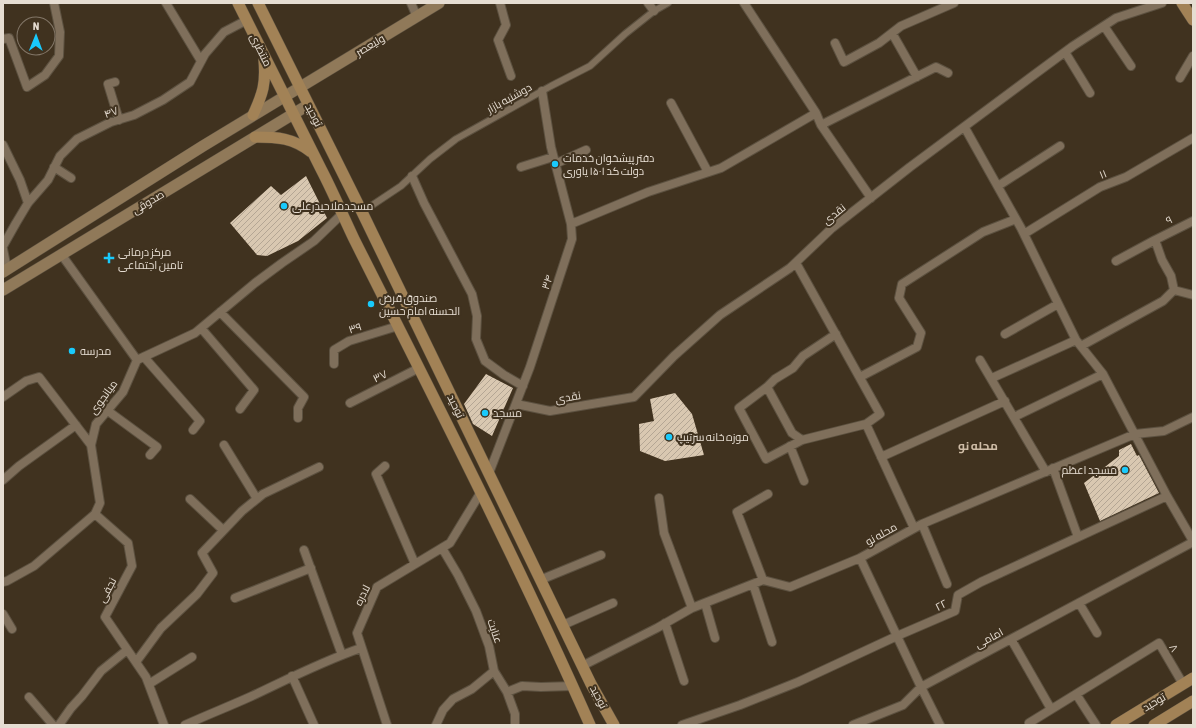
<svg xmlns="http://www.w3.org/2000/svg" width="1196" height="728" font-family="'Asap Condensed',Cairo,sans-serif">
<defs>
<pattern id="building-hatch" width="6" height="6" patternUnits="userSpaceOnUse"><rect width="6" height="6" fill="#d9c8b1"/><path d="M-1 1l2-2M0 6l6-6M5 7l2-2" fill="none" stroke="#b4a694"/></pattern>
</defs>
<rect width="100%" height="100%" fill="#40321f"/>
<path fill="url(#building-hatch)" d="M 306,176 L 327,218 L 298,241 L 267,256 L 257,255 L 230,223 L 271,186 L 281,195 Z
M 486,374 L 513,388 L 492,436 L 473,424 L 464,404 Z
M 675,393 L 692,414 L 704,455 L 665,461 L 640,451 L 639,424 L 654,421 L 650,399 Z
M 1131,444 L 1137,456 L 1139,455 L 1159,493 L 1100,521 L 1084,483 L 1119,456 L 1119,450 Z"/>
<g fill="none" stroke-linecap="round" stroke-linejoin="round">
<g stroke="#5c5140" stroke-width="8">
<path id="pedestrian" d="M 362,212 L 401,186 L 430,159 L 456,139 L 551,86 L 590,66 L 625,34 L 654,11 L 668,3"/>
</g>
<g stroke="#5c5140" stroke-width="10">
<path id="minor" d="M 166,3 L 201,61
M 411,3 L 417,17
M 500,3 L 506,25 L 498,40 L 511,76
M 648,3 L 654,11
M 1104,26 L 1131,66
M 892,33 L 917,77
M 3,39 L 9,38 L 27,87 L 45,75 L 59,56 L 60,32 L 54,3
M 835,43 L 844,62 L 879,43 L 901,26 L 954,3
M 1065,52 L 1090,93
M 1180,78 L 1193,56
M 115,82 L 108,84 L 119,120
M 671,103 L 708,172
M 816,113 L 821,125 L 871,198
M 821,125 L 936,67 L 948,73
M 965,128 L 1021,228 L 1076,340 L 1103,374 L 1167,496
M 3,145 L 20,180 L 28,203
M 555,164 L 586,150
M 54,167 L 71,178
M 521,167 L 553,157
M 412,176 L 424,203 L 472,294 L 477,316 L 476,339 L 485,361 L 504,375 L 523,386
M 998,186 L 1060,146
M 571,224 L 648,192 L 721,168 L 816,113 L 744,3
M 1024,234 L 1100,187 L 1126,177 L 1193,138
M 3,246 L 16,223 L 28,203 L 48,180 L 60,156 L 77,139 L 111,122 L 134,115 L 163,100 L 190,82 L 205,54 L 224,32 L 247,20
M 3,249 L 7,269
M 61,254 L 137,360
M 1116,261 L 1155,240 L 1193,221
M 796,263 L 880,414 L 866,424 L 914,528
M 1174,290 L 1193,295
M 220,312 L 304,397 L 298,408 L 298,418
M 201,328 L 254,390 L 240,409
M 836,334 L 803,356 L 793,368 L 775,379 L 767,387 L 792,433 L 802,440 L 866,424
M 1005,334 L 1058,304
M 1081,346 L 1163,301 L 1174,290 L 1171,276 L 1162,260 L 1155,240
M 144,357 L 200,421 L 193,430
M 980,360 L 1046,472
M 334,364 L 334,350 L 349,341 L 398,326
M 860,377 L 917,347 L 921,333 L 899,298 L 902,284 L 983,232 L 1016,219
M 992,378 L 1076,340
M 767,387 L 739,408 L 766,459 L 802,440
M 3,397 L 26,381 L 39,377 L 91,445
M 350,403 L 419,368
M 516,404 L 550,411 L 634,397 L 674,356 L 720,315 L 790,268 L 832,228 L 910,167 L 1031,77 L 1073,46 L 1116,18 L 1162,3
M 108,411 L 157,447 L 150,455
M 1014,417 L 1103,374
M 224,445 L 257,499
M 790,446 L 804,481
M 881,457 L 1005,401
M 385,466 L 376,474 L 415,564
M 1053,468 L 1078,537
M 489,473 L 530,367 L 572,239 L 571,224 L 551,147 L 542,91
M 3,480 L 19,466 L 76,425
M 659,498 L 664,533 L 692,608
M 190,499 L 223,530
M 95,514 L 128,543 L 132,566 L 105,617 L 146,677 L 164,725
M 922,524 L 947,584
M 442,548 L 458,575 L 476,611 L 489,646 L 494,671 L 507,692 L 515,714 L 515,725
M 304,550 L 342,655
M 860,558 L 921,687 L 1193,542
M 540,580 L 601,555
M 763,580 L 737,512 L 768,494
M 3,582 L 7,581 L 34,566 L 95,514 L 100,503 L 91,445 L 96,424 L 123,392 L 137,360 L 195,333 L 255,283 L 282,263 L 314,241 L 342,214
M 753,584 L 772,642
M 235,598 L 311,568
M 705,603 L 715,638
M 1079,603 L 1097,633
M 3,614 L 12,629
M 665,623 L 684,681
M 563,625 L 613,603
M 1011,639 L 1051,709
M 136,662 L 161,628 L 197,594 L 213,573 L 202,553 L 242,511 L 263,494 L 319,467
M 582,666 L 657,628 L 692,608 L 763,580 L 790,587 L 860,558 L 922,524 L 1135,434 L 1164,431 L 1193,417
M 292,676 L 314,725
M 149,684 L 192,657
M 507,692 L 522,686 L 541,687 L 573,686
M 1076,694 L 1096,725
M 29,697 L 53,725
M 1029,723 L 1159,643 L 1183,684
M 59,725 L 71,708 L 82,696 L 101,671 L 127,650
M 185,725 C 207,715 230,706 252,696 C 288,679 323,661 361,648
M 387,725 L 357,633 L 377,587 L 450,543 L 481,492
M 436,725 L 443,710 L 453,699 L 472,689 L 494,671
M 682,725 L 740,705 L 798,682 L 897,636 L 955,611 L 958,595 L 981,582 L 1167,496 L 1193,541
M 853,725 L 903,705 L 921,687 L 940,725"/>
</g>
<g stroke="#5c5140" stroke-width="12">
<path id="secondary" d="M 3,272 L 203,146 L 439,3
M 3,290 L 308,105"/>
</g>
<g stroke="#5c5140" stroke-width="12">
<path id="primary" d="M 238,3 C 266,59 294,114 321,169 C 333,192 343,216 354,239 C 435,400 517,560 590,725
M 258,3 L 362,212 L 591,684 L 614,725
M 1182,3 L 1193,20
M 253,115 C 263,93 266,84 264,60
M 255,137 C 278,137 293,138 311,152
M 1116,725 L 1193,678
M 1154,725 L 1193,701"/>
</g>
<use href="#pedestrian" stroke="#7f6f5b" stroke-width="6"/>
<use href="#minor" stroke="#7f6f5b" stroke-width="8"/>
<use href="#secondary" stroke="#907959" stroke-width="11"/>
<use href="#primary" stroke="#a28256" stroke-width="11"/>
</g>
<g fill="#19cafc" stroke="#40321f" stroke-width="1.5">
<circle cx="555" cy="164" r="4"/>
<circle cx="284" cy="206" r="4"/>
<path d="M107 252h4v4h4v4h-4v4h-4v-4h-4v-4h4z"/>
<circle cx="371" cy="304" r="4"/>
<circle cx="72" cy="351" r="4"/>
<circle cx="485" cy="413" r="4"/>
<circle cx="669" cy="437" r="4"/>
<circle cx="1125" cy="470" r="4"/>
</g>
<g text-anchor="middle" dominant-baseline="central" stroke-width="4" stroke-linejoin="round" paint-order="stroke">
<g font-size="11" fill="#e6ddd2" stroke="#40321f">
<text transform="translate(370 45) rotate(-31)">ولیعصر</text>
<text transform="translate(261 50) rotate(64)">منتظری</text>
<text transform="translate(509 98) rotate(-29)">دوشنبه بازار</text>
<text transform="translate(111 112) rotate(-20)">۴۷</text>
<text transform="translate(314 115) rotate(63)">توحید</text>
<text transform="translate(1103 174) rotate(-22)">۱۱</text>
<text transform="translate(148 202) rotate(-31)">صدوقی</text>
<text transform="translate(834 214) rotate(-39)">نقدی</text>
<text transform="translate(1169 220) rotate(-27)">۹</text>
<text transform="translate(547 282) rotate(-72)">۳۴</text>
<text transform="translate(355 328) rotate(-18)">۳۹</text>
<text transform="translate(380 376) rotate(-26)">۳۷</text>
<text transform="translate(103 397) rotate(-54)">میانجوی</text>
<text transform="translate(568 397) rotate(-10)">نقدی</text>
<text transform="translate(456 406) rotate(64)">توحید</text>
<text transform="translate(881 534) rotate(-29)">محله نو</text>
<text transform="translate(107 590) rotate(-62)">نجفی</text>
<text transform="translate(362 595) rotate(-63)">لادره</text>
<text transform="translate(941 605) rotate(-27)">۲۲</text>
<text transform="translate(495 631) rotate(71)">عنایت</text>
<text transform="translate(989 638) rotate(-28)">امامی</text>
<text transform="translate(1174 648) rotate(60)">۸</text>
<text transform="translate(599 697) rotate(62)">توحید</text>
<text transform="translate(1154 702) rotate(-31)">توحید</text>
</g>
<g font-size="11" fill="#e6ddd2" stroke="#40321f" text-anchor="start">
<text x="563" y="158">دفتر پیشخوان خدمات<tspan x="563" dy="13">دولت کد ۱۵۰۱ یاوری</tspan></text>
<text x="292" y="206">مسجدملاحیدرعلی</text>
<text x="118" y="252">مرکز درمانی<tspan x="118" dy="13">تامین اجتماعی</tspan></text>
<text x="379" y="298">صندوق قرض<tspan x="379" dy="13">الحسنه امام حسین</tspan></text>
<text x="80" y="351">مدرسه</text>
<text x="493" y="413">مسجد</text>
<text x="677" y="437">موزه خانه سرتیپ</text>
<text x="1117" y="470" text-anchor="end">مسجد اعظم</text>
</g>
<g font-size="12" font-weight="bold" fill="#cfbda7" stroke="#40321f">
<text x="978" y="446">محله نو</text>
</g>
</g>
<rect width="1196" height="728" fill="none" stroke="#e6ddd2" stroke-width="8"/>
<g transform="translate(36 36) rotate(1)"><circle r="19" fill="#40321f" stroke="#827667"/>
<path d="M0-3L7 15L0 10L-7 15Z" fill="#19cafc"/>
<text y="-6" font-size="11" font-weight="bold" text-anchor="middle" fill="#e6ddd2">N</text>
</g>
</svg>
